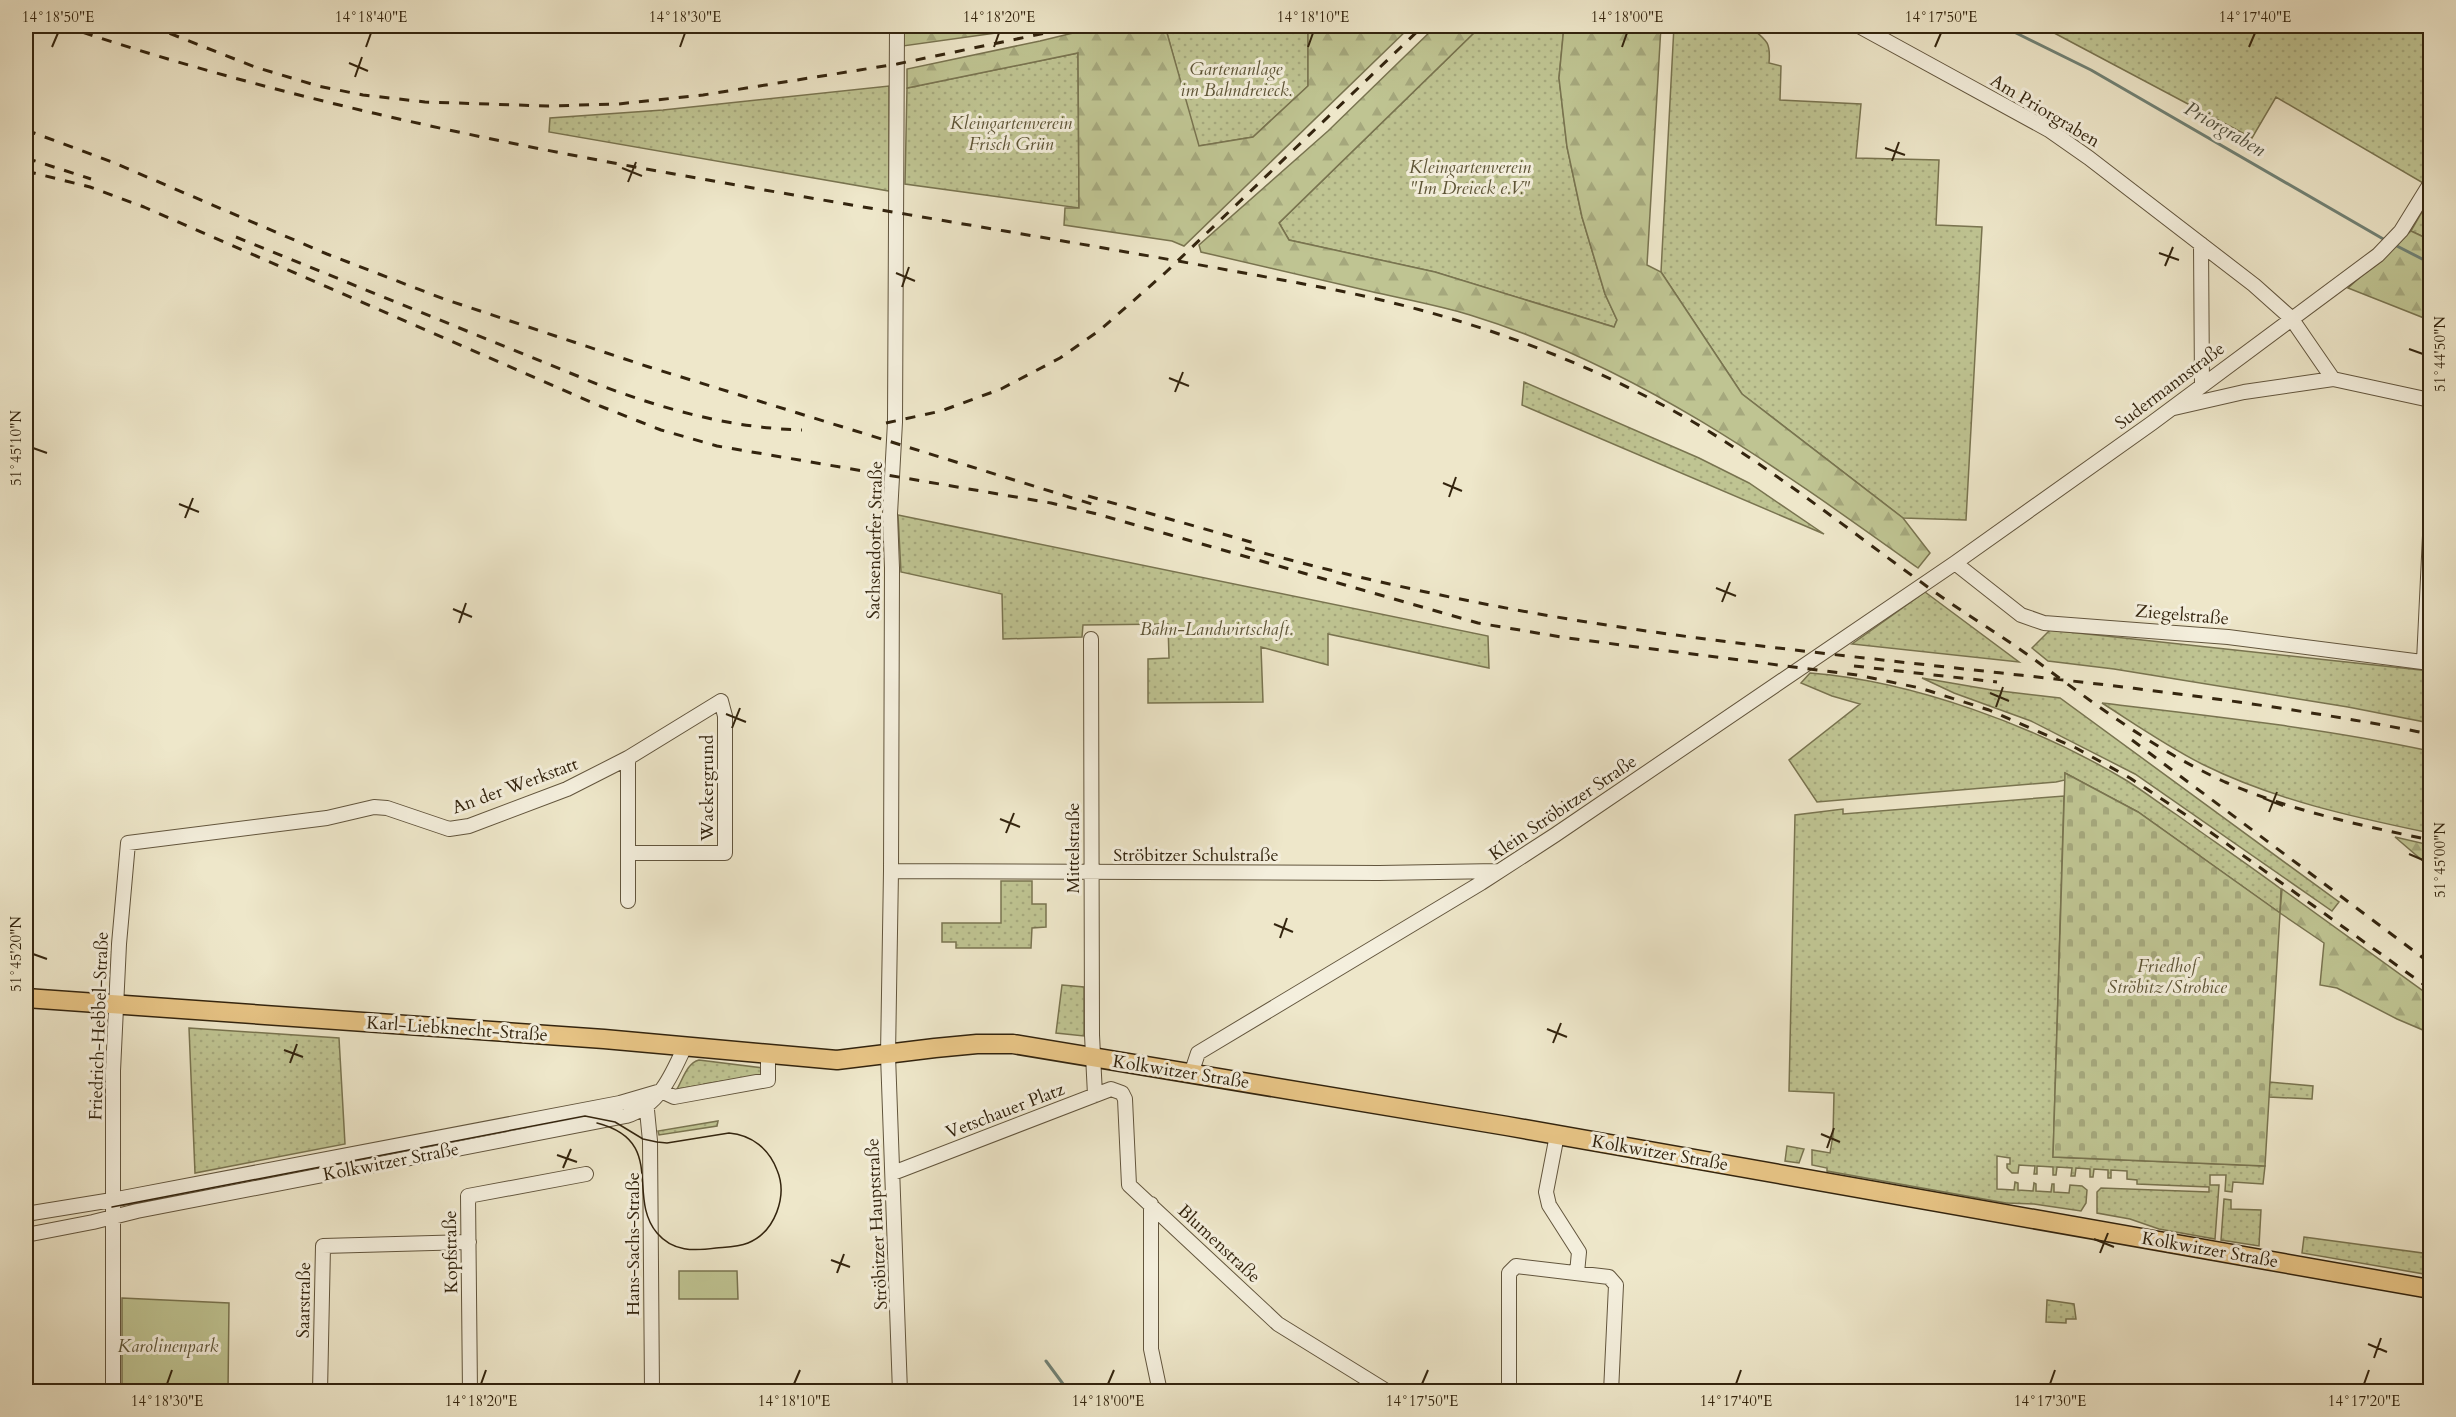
<svg xmlns="http://www.w3.org/2000/svg" width="2456" height="1417" font-family="Cardo,serif">
<defs>
<pattern id="grass-dots" width="8" height="8" patternUnits="userSpaceOnUse" patternTransform="scale(1.5)"><rect width="8" height="8" fill="#bfc492"/><path d="M2 2h.1M6 6h.1" fill="none" stroke="#a5a87d" stroke-width="1.8" stroke-linecap="round"/></pattern>
<pattern id="forest-firs" width="22" height="20" patternUnits="userSpaceOnUse" patternTransform="scale(1.5)"><rect width="22" height="20" fill="#bfc492"/><path d="M5 1l3.5 6h-7zM16 11l3.5 6h-7z" fill="#a5a87d"/></pattern>
<pattern id="cemetery-stones" width="16" height="16" patternUnits="userSpaceOnUse" patternTransform="scale(1.5)"><rect width="16" height="16" fill="#bfc492"/><path d="M2 7V4a2 2 0 0 1 4 0v3zM10 15v-3a2 2 0 0 1 4 0v3z" fill="#a5a87d"/></pattern>
</defs>
<rect width="100%" height="100%" fill="#eee7ca"/>
<filter id="stains"><feTurbulence type="fractalNoise" baseFrequency=".00333" numOctaves="4"/><feColorMatrix values="0 0 0 0 .2 0 0 0 0 .09 0 0 0 0 .02 0 0 0 .5 -.17"/></filter>
<radialGradient id="worn" r=".72"><stop offset=".6" stop-color="#630" stop-opacity="0"/><stop offset="1" stop-color="#630" stop-opacity=".3"/></radialGradient>
<path fill="url(#grass-dots)" stroke="#797450" stroke-width="1.5" d="M 1165,26 L 1308,26 L 1308,86 L 1253,137 L 1198,146 Z
M 1481,26 L 1564,26 L 1559,78 L 1567,147 L 1582,217 L 1605,294 L 1617,320 L 1614,327 L 1435,272 L 1289,240 L 1279,223 Z
M 1674,26 L 1749,26 C 1766,40 1771,41 1769,63 L 1781,66 L 1780,100 L 1861,104 L 1856,158 L 1939,160 L 1936,225 L 1982,227 L 1966,520 L 1903,518 L 1742,394 L 1661,272 Z
M 2041,26 L 2430,26 L 2430,172 L 2423,183 L 2276,97 L 2252,138 Z
M 1078,53 L 1079,208 L 905,184 L 907,88 Z
M 889,86 L 889,191 L 549,132 L 550,118 L 663,110 Z
M 2430,198 L 2430,240 L 2411,231 Z
M 1524,382 L 1699,458 L 1749,483 L 1824,534 L 1522,405 Z
M 898,515 L 1488,636 L 1489,668 L 1328,634 L 1328,665 L 1261,647 L 1263,702 L 1148,703 L 1148,659 L 1169,658 L 1168,624 L 1083,625 L 1082,637 L 1003,639 L 1002,594 L 901,572 Z
M 1925,592 L 2019,662 L 1852,644 Z
M 2050,630 L 2430,671 L 2430,723 L 2348,707 L 2114,669 L 2048,661 L 2032,648 Z
M 1810,673 C 1913,681 2035,726 2124,779 C 2142,790 2159,803 2177,815 C 2212,840 2247,864 2281,889 L 2280,913 L 2138,812 L 2065,773 L 2065,780 L 2056,782 L 1817,802 L 1789,760 L 1860,704 L 1832,696 L 1801,683 Z
M 1922,678 L 1992,690 L 2060,698 L 2339,902 L 2332,911 L 2135,774 L 2031,721 L 1954,693 Z
M 2102,703 C 2212,716 2322,728 2430,751 L 2430,833 C 2353,817 2275,800 2204,765 C 2168,747 2135,724 2102,703 Z
M 2064,796 L 2053,1157 L 2265,1166 L 2263,1184 L 2233,1182 L 2232,1192 L 2225,1191 L 2226,1175 L 2210,1175 L 2210,1185 L 2219,1185 L 2215,1239 L 2159,1229 L 2130,1219 L 2097,1213 L 2097,1192 L 2101,1188 L 2209,1192 L 2209,1187 L 2137,1184 L 2137,1180 L 2127,1179 L 2127,1171 L 2111,1170 L 2111,1178 L 2108,1178 L 2108,1170 L 2094,1169 L 2093,1177 L 2090,1177 L 2090,1169 L 2076,1168 L 2075,1176 L 2071,1176 L 2072,1168 L 2057,1167 L 2056,1175 L 2053,1175 L 2053,1167 L 2037,1166 L 2037,1174 L 2034,1174 L 2035,1166 L 2019,1165 L 2018,1173 L 2012,1173 L 2007,1168 L 2007,1164 L 2010,1164 L 2010,1158 L 1997,1156 L 1997,1189 L 2014,1190 L 2015,1182 L 2018,1183 L 2018,1190 L 2033,1191 L 2034,1183 L 2036,1184 L 2036,1191 L 2051,1192 L 2052,1184 L 2054,1184 L 2054,1192 L 2069,1193 L 2070,1185 L 2082,1186 L 2087,1190 L 2086,1203 L 2081,1211 L 2034,1204 L 2006,1203 L 1827,1171 L 1827,1168 L 1812,1165 L 1812,1150 L 1830,1153 L 1833,1135 L 1834,1093 L 1789,1091 L 1795,815 L 1843,809 L 1843,814 Z
M 1001,881 L 1032,881 L 1032,904 L 1046,904 L 1046,927 L 1032,928 L 1031,948 L 956,948 L 956,942 L 942,942 L 942,923 L 1001,923 Z
M 1062,985 L 1084,987 L 1084,1036 L 1056,1033 Z
M 189,1028 L 339,1038 L 345,1144 L 195,1173 Z
M 699,1060 L 763,1068 L 761,1076 L 727,1084 L 723,1081 L 704,1084 L 699,1090 L 695,1086 L 677,1089 C 683,1079 687,1063 699,1060 Z
M 2269,1082 L 2313,1086 L 2312,1099 L 2269,1097 Z
M 718,1121 L 717,1126 L 659,1135 L 658,1131 Z
M 1787,1146 L 1804,1149 L 1799,1163 L 1785,1161 Z
M 2224,1199 L 2231,1200 L 2231,1209 L 2261,1210 L 2259,1246 L 2221,1240 Z
M 2304,1237 L 2430,1254 L 2430,1275 L 2302,1253 Z
M 2047,1300 L 2074,1304 L 2076,1319 L 2066,1319 L 2066,1323 L 2046,1322 Z"/>
<path fill="url(#forest-firs)" stroke="#797450" stroke-width="1.5" d="M 903,26 L 1027,26 L 1003,32 L 903,46 Z
M 1102,26 L 1165,26 L 1199,146 L 1253,137 L 1308,86 L 1308,26 L 1411,26 L 1184,246 L 1172,241 L 1064,225 L 1065,208 L 1079,208 L 1078,53 L 907,88 L 907,69 L 1040,41 Z
M 1436,26 L 1481,26 L 1279,223 L 1289,240 L 1435,272 L 1614,327 L 1617,320 L 1605,294 L 1582,217 L 1567,147 L 1559,78 L 1564,26 L 1661,26 L 1647,265 L 1661,272 L 1742,394 L 1903,518 L 1930,553 L 1918,568 C 1778,468 1637,366 1470,315 C 1437,305 1403,299 1369,291 C 1313,278 1257,265 1201,252 L 1199,245 L 1328,131 Z
M 2411,231 L 2430,240 L 2430,311 L 2424,318 L 2348,288 Z
M 2395,837 L 2430,845 L 2430,867 Z
M 2282,889 L 2430,996 L 2430,1033 L 2397,1019 L 2337,988 L 2320,985 L 2324,943 L 2280,913 Z"/>
<path fill="url(#cemetery-stones)" stroke="#797450" stroke-width="1.5" d="M 2065,773 L 2138,812 L 2280,913 L 2265,1166 L 2053,1157 Z"/>
<path fill="#bfc492" stroke="#797450" stroke-width="1.5" d="M 679,1271 L 737,1271 L 738,1299 L 679,1299 Z
M 122,1298 L 229,1303 L 228,1391 L 122,1391 Z"/>
<g fill="none" stroke-linecap="round" stroke-linejoin="round">
<path stroke="#708175" stroke-width="3" d="M 2002,26 L 2091,70 L 2385,240
M 2393,244 L 2430,263
M 1046,1361 L 1069,1392"/>
<g stroke="#62553d" stroke-width="16">
<path id="minor" d="M 897,26 L 895,422 L 890,514 L 892,568 L 891,871 L 888,1055 L 900,1392
M 1859,26 L 2049,130 L 2089,158 L 2254,285 L 2291,318 L 2333,379
M 2201,244 L 2202,385
M 2174,408 L 2244,392 L 2333,379 L 2430,400
M 1955,563 L 2021,615 L 2044,623 L 2228,637 L 2430,663
M 1091,639 L 1092,1035 L 1095,1095
M 2424,661 L 2430,536
M 628,758 L 628,901
M 891,871 L 1379,873 L 1498,871
M 1191,1074 L 1198,1053 L 1481,883 L 1555,835 L 1955,563 L 2152,423 L 2378,255 L 2401,231 L 2430,184
M 646,1100 L 650,1141 L 652,1392
M 1557,1135 L 1546,1192 L 1549,1205 L 1579,1252 L 1577,1273
M 893,1173 L 1111,1089 L 1122,1093 L 1125,1099 L 1129,1185 L 1278,1324 L 1388,1392
M 1151,1204 L 1151,1349 L 1160,1392
M 26,1214 L 112,1200 L 620,1103 L 661,1091 L 674,1097 L 768,1080 L 768,1054
M 26,1235 L 93,1222 L 137,1211 L 626,1116 C 659,1106 672,1075 685,1046
M 113,1392 L 113,1071 L 119,944 L 128,843 L 327,818 L 374,807 L 387,808 L 449,829 L 469,826 L 567,789 L 628,758 L 721,701 L 725,716 L 725,853 L 629,853
M 320,1392 L 323,1246 L 469,1242
M 470,1392 L 468,1196 L 586,1174
M 1512,1392 L 1509,1390 L 1509,1273 L 1516,1266 L 1609,1277 L 1616,1285 L 1611,1392"/>
</g>
<g stroke="#33240e" stroke-width="21">
<path id="major" d="M 26,998 L 604,1039 L 837,1060 L 935,1048 L 977,1044 L 1013,1044 L 1507,1126 L 2430,1289"/>
</g>
<use href="#minor" stroke="#f4efdd" stroke-width="14"/>
<use href="#major" stroke="#e7c485" stroke-width="18"/>
<path stroke="#33240e" stroke-width="1.5" d="M 112,1207 L 585,1116 L 615,1122 L 643,1139 L 657,1142 L 667,1143 L 729,1133 C 752,1135 769,1149 777,1170 C 788,1196 775,1232 748,1243 C 738,1247 727,1247 716,1248 C 694,1251 673,1252 657,1233 C 626,1196 667,1141 597,1123"/>
<path stroke="#33240e" stroke-width="3" stroke-dasharray="10 10" stroke-linecap="butt" d="M 64,26 C 300,106 543,152 788,194 C 967,225 1146,254 1325,288 C 1455,313 1579,356 1695,423 C 1774,470 1846,528 1921,582 C 1958,610 1998,633 2035,660 C 2096,705 2155,750 2225,782 C 2291,811 2360,825 2430,840
M 151,26 L 255,67 L 318,86 L 363,95 L 425,102 L 548,106 L 618,104 L 703,95 L 897,64 L 1079,26
M 26,130 L 112,162 L 327,254 L 444,299 L 649,367 L 1095,505
M 26,158 L 91,179
M 26,171 L 90,187 L 144,207 L 600,406 L 661,430 L 717,446 L 1051,503 L 1097,514 L 1478,623 L 1567,638 L 1857,675 L 1920,688 L 1989,710 L 2076,748 L 2130,778 L 2192,819 L 2430,989
M 236,237 L 602,386 C 667,410 731,428 802,430
M 886,423 L 941,411 L 1001,389 L 1060,358 L 1100,330 L 1165,273 L 1423,26
M 1088,496 L 1258,544
M 1245,548 C 1377,584 1511,612 1647,631 C 1907,668 2172,683 2430,734
M 1854,666 L 1997,682
M 2132,740 L 2430,963"/>
</g>
<path fill="none" stroke="#33240e" stroke-width="2" d="M 52,47 L 58,33M 366,47 L 371,33M 680,47 L 685,33M 994,47 L 999,33M 1308,47 L 1313,33M 1622,47 L 1627,33M 1935,47 L 1941,33M 2249,47 L 2255,33M 349,63 L 368,71M 355,77 L 362,57M 1885,148 L 1905,155M 1892,161 L 1899,142M 622,168 L 642,176M 628,182 L 636,162M 2159,253 L 2179,260M 2165,266 L 2173,247M 896,273 L 915,281M 902,287 L 909,267M 2409,349 L 2423,354M 1169,378 L 1189,386M 1175,392 L 1183,372M 33,448 L 47,453M 1443,483 L 1462,491M 1449,497 L 1456,477M 179,504 L 199,512M 185,518 L 193,498M 1716,588 L 1736,596M 1722,602 L 1730,582M 453,609 L 472,617M 459,623 L 466,603M 1990,693 L 2009,701M 1996,707 L 2003,687M 726,714 L 746,722M 732,728 L 740,708M 2263,798 L 2283,806M 2269,812 L 2277,792M 1000,819 L 1020,827M 1006,833 L 1014,813M 2409,854 L 2423,860M 1274,924 L 1293,932M 1280,938 L 1287,918M 33,954 L 47,959M 1547,1029 L 1567,1037M 1553,1043 L 1561,1023M 284,1050 L 303,1057M 290,1063 L 297,1044M 1821,1134 L 1840,1142M 1827,1148 L 1834,1128M 557,1155 L 577,1162M 563,1168 L 571,1149M 2094,1239 L 2114,1247M 2100,1253 L 2108,1233M 831,1260 L 850,1267M 837,1273 L 844,1254M 2368,1344 L 2387,1352M 2374,1358 L 2381,1338M 167,1384 L 172,1370M 481,1384 L 486,1370M 794,1384 L 800,1370M 1108,1384 L 1114,1370M 1422,1384 L 1428,1370M 1736,1384 L 1741,1370M 2050,1384 L 2055,1370M 2364,1384 L 2369,1370"/>
<g text-anchor="middle" dominant-baseline="central" stroke-width="6" stroke-linejoin="round" paint-order="stroke">
<g font-size="18" font-style="italic" fill="#5d5436" stroke="#f4efdd">
<text x="1236" y="69">Gartenanlage<tspan x="1236" dy="21">im Bahndreieck.</tspan></text>
<text x="1011" y="123">Kleingartenverein<tspan x="1011" dy="21">Frisch Grün</tspan></text>
<text x="1470" y="167">Kleingartenverein<tspan x="1470" dy="21">"Im Dreieck e.V."</tspan></text>
<text x="1216" y="629">Bahn-Landwirtschaft.</text>
<text x="2167" y="966">Friedhof<tspan x="2167" dy="21">Ströbitz/Strobice</tspan></text>
<text x="168" y="1346">Karolinenpark</text>
</g>
<g font-size="18" fill="#33240e" stroke="#f4efdd">
<text transform="translate(2045 111) rotate(31)">Am Priorgraben</text>
<text transform="translate(2170 386) rotate(-37)">Sudermannstraße</text>
<text transform="translate(875 540) rotate(-89)">Sachsendorfer Straße</text>
<text transform="translate(2182 615) rotate(5)">Ziegelstraße</text>
<text transform="translate(515 786) rotate(-20)">An der Werkstatt</text>
<text transform="translate(707 788) rotate(-90)">Wackergrund</text>
<text transform="translate(1563 808) rotate(-34)">Klein Ströbitzer Straße</text>
<text transform="translate(1073 848) rotate(-90)">Mittelstraße</text>
<text x="1196" y="855">Ströbitzer Schulstraße</text>
<text transform="translate(99 1026) rotate(-88)">Friedrich-Hebbel-Straße</text>
<text transform="translate(457 1029) rotate(4)">Karl-Liebknecht-Straße</text>
<text transform="translate(1181 1072) rotate(9)">Kolkwitzer Straße</text>
<text transform="translate(1005 1111) rotate(-21)">Vetschauer Platz</text>
<text transform="translate(1660 1153) rotate(10)">Kolkwitzer Straße</text>
<text transform="translate(391 1162) rotate(-11)">Kolkwitzer Straße</text>
<text transform="translate(877 1224) rotate(-93)">Ströbitzer Hauptstraße</text>
<text transform="translate(633 1244) rotate(-90)">Hans-Sachs-Straße</text>
<text transform="translate(1219 1244) rotate(43)">Blumenstraße</text>
<text transform="translate(2210 1250) rotate(10)">Kolkwitzer Straße</text>
<text transform="translate(451 1252) rotate(-91)">Kopfstraße</text>
<text transform="translate(304 1300) rotate(-89)">Saarstraße</text>
</g>
<g font-size="20" font-style="italic" fill="#525241" stroke="#f4efdd">
<text transform="translate(2225 129) rotate(30)">Priorgraben</text>
</g>
</g>
<rect width="2456" height="1417" fill="none" stroke="#eee7ca" stroke-width="66"/>
<rect x="33" y="33" width="2390" height="1351" fill="none" stroke="#33240e" stroke-width="2"/>
<g font-size="15" text-anchor="middle" fill="#33240e">
<text x="58" y="22">14°18'50"E</text>
<text x="371" y="22">14°18'40"E</text>
<text x="685" y="22">14°18'30"E</text>
<text x="999" y="22">14°18'20"E</text>
<text x="1313" y="22">14°18'10"E</text>
<text x="1627" y="22">14°18'00"E</text>
<text x="1941" y="22">14°17'50"E</text>
<text x="2255" y="22">14°17'40"E</text>
<text transform="translate(2440 354) rotate(-90)" y="5">51°44'50"N</text>
<text transform="translate(16 448) rotate(-90)" y="5">51°45'10"N</text>
<text transform="translate(2440 860) rotate(-90)" y="5">51°45'00"N</text>
<text transform="translate(16 954) rotate(-90)" y="5">51°45'20"N</text>
<text x="167" y="1406">14°18'30"E</text>
<text x="481" y="1406">14°18'20"E</text>
<text x="794" y="1406">14°18'10"E</text>
<text x="1108" y="1406">14°18'00"E</text>
<text x="1422" y="1406">14°17'50"E</text>
<text x="1736" y="1406">14°17'40"E</text>
<text x="2050" y="1406">14°17'30"E</text>
<text x="2364" y="1406">14°17'20"E</text>
</g>
<rect width="100%" height="100%" filter="url(#stains)"/>
<rect width="100%" height="100%" fill="url(#worn)"/>
</svg>
